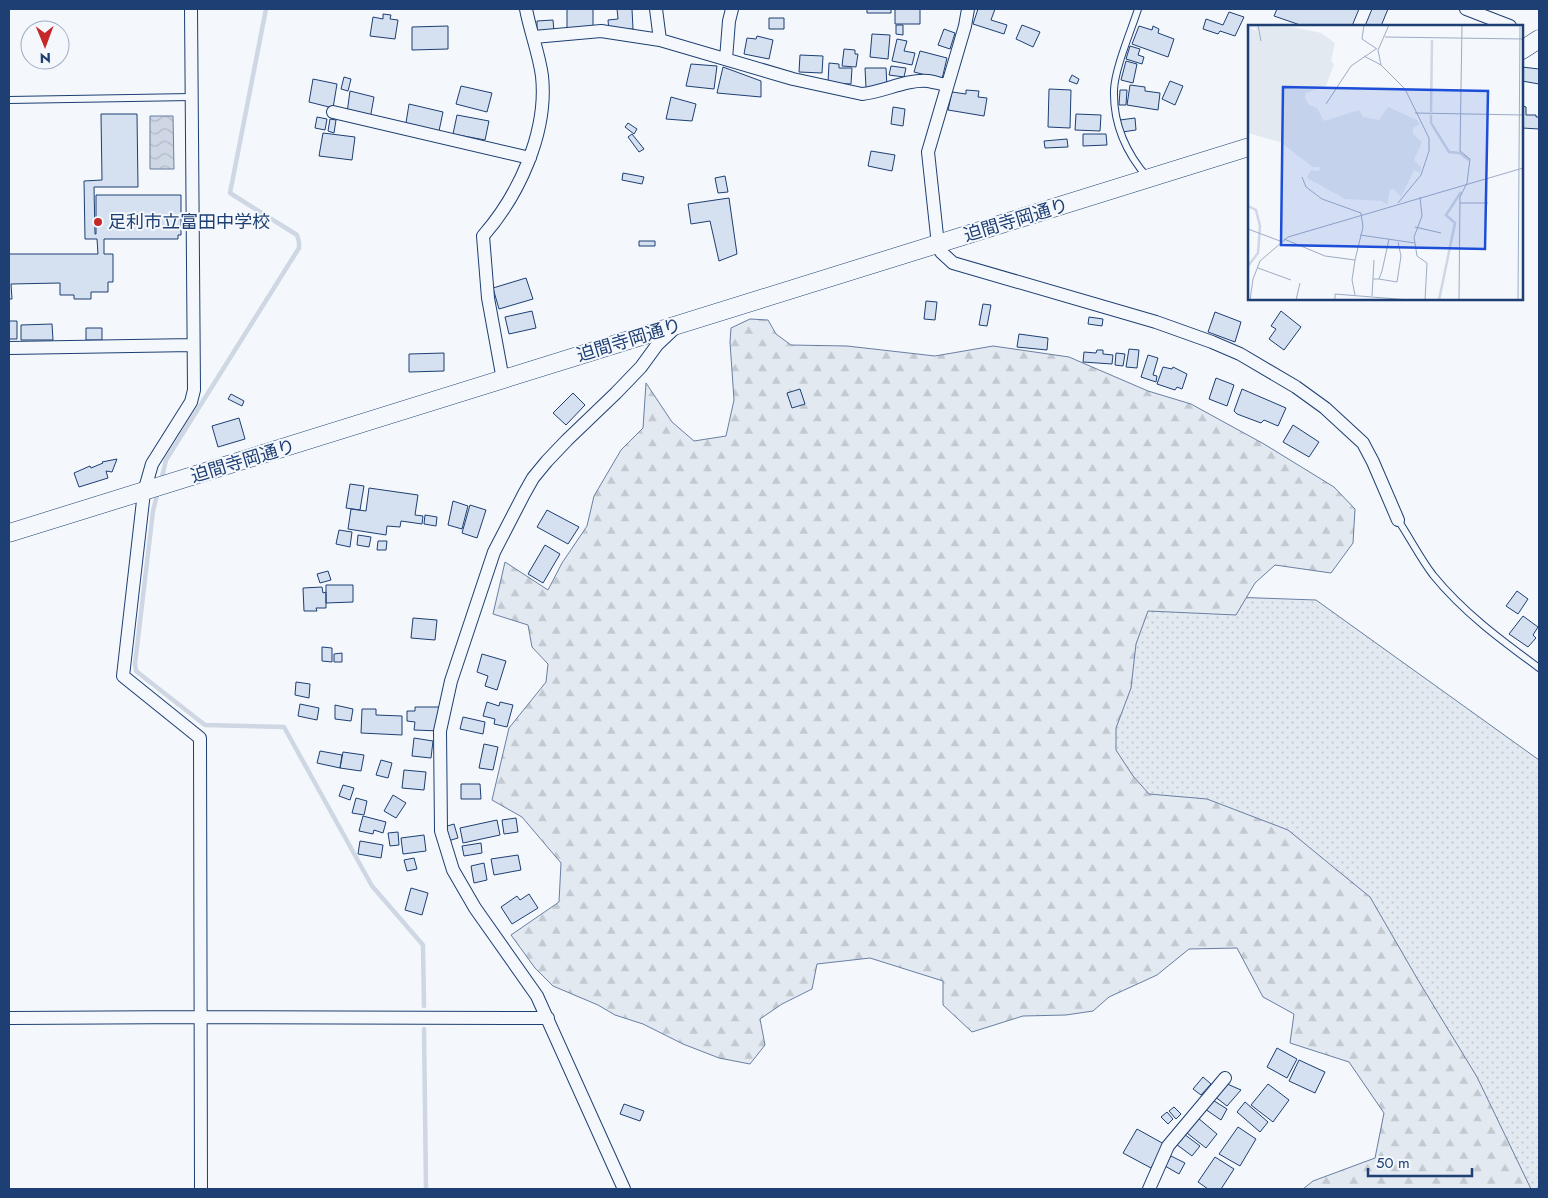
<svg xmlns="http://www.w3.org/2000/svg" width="1548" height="1198" font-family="Jost,'Noto Sans JP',sans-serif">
<defs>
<pattern id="grass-dots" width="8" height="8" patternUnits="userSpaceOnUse" patternTransform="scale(1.25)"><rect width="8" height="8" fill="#e3e9f0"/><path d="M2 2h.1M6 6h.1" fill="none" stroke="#c2c9d1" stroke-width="1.8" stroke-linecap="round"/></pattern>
<pattern id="forest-firs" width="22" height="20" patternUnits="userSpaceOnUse" patternTransform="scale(1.25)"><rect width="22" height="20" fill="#e3e9f0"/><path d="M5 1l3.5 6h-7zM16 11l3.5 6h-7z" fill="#c2c9d1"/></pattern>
<pattern id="water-waves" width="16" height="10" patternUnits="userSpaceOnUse" patternTransform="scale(1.25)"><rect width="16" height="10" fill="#cfd7e4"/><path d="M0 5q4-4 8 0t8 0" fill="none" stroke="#b1bac7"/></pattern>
</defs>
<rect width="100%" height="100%" fill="#f4f7fb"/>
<path fill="url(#grass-dots)" stroke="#687fa3" d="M 1116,593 L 1316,600 L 1539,760 L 1539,1189 L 1422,1189 L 1415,1165 L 1293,944 L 1051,855 Z"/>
<path fill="url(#forest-firs)" stroke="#687fa3" d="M 750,319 L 768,320 L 776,334 L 791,345 L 847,346 L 935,356 L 993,346 L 1069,357 L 1148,391 L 1191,404 L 1264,444 L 1334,487 L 1355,509 L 1353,543 L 1331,573 L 1275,565 L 1255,583 L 1236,615 L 1148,611 L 1136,644 L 1131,688 L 1116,728 L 1116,750 L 1133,776 L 1149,794 L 1207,799 L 1288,830 L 1370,897 L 1418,980 L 1477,1077 L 1531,1189 L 1303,1189 L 1313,1181 L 1375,1158 L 1384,1113 L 1349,1062 L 1290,1043 L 1294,1014 L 1263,997 L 1237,948 L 1189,949 L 1157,975 L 1109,997 L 1093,1011 L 1066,1015 L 1023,1016 L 972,1032 L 943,1005 L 943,981 L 870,958 L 817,964 L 812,989 L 782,1004 L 760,1019 L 765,1045 L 750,1064 L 719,1058 L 683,1044 L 643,1024 L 615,1015 L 598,1005 L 553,986 L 535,968 L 511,935 L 559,902 L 561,863 L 522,817 L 492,800 L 509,728 L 546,682 L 548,664 L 532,647 L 528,625 L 493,614 L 505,562 L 548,590 L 562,563 L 587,526 L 594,496 L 621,450 L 643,428 L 646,383 L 672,422 L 694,441 L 726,436 L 734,400 L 730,342 L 731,328 Z"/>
<path fill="url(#water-waves)" stroke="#687fa3" d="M 150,116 L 173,116 L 174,169 L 150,169 Z"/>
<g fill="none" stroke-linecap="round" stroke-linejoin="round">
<path stroke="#cfd7e4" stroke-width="4.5" d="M 161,481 L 166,460 L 299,248 L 299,242 L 297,235 L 230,193 L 266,9
M 158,491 L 153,511 L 135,664 L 136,671 L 205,725 L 284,727 L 372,886 L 423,945 L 424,1006
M 424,1029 L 426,1189"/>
</g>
<path fill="#d5e0f0" stroke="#1d3f73" d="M 567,9 L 593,9 L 593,27 L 567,28 Z
M 617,9 L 632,9 L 633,29 L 609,31 L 608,20 L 618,19 Z
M 867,9 L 891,9 L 891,13 L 867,13 Z
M 895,9 L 920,9 L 920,24 L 895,24 Z
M 978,9 L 995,9 L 991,20 L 1007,25 L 1004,34 L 973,24 Z
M 1277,9 L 1359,9 L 1352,26 L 1303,26 L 1274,16 Z
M 1372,9 L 1388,9 L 1381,26 L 1365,26 Z
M 1229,12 L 1244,17 L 1235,36 L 1220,31 L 1218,34 L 1203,29 L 1206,19 L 1223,25 Z
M 383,14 L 391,15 L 390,19 L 398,20 L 395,39 L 370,36 L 373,17 L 383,19 Z
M 769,18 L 784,18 L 784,29 L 769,29 Z
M 553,20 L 554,31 L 537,31 L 537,21 Z
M 896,25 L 903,25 L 903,35 L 896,34 Z
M 1022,25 L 1040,32 L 1033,47 L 1016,39 Z
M 448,26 L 448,49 L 412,50 L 412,27 Z
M 1139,26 L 1152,30 L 1153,26 L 1159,29 L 1158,33 L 1174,39 L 1168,57 L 1132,44 Z
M 944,29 L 955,33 L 950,49 L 938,45 Z
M 872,34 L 890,35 L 888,59 L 870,57 Z
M 757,36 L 773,40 L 769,59 L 744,54 L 747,38 L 756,39 Z
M 897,39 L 907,41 L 904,51 L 915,53 L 912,65 L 892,61 Z
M 1130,46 L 1140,49 L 1138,55 L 1144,57 L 1142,64 L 1126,59 Z
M 844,49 L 855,50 L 855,54 L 858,54 L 856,67 L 842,66 Z
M 920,51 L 947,58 L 942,79 L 914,72 Z
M 800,55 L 823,56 L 822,73 L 799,72 Z
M 1126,61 L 1137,64 L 1133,83 L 1121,80 Z
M 829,63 L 839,64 L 839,68 L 852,68 L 851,84 L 828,83 Z
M 691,64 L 717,66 L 714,89 L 686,86 Z
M 891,66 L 906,68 L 904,77 L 889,75 Z
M 723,67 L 761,81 L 761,97 L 717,93 Z
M 1522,67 L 1539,69 L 1539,84 L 1522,81 Z
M 865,68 L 886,68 L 887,87 L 866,88 Z
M 1072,75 L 1079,79 L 1077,84 L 1069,81 Z
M 344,77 L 351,79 L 348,91 L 341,89 Z
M 313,79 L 337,84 L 333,108 L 309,102 Z
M 1170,81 L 1183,86 L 1175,105 L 1162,99 Z
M 1130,85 L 1145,87 L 1145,91 L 1160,93 L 1158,110 L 1127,105 Z
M 461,86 L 492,93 L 487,112 L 456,104 Z
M 1049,89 L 1071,90 L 1070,128 L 1048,127 Z
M 966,90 L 979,91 L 978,97 L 987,98 L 984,116 L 948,110 L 952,92 L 966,94 Z
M 1120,90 L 1127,90 L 1126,105 L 1119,105 Z
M 350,91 L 374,97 L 370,119 L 347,113 Z
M 671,97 L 696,104 L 692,121 L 666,119 Z
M 1522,102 L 1523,106 L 1526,107 L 1526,115 L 1536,115 L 1536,117 L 1539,117 L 1539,129 L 1522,128 Z
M 409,104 L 443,112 L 439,131 L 406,123 Z
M 893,107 L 905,109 L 903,126 L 891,124 Z
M 101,114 L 137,114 L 138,187 L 94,187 L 95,234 L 96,234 L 96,195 L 181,195 L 181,235 L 178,235 L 178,239 L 104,239 L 104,254 L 113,254 L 113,282 L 108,282 L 108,292 L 91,292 L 91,299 L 74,299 L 74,295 L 60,295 L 60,283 L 11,284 L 12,299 L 9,299 L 9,254 L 98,254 L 97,239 L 85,239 L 84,181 L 102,180 Z
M 1076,114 L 1101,115 L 1100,131 L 1075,130 Z
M 457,115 L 489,121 L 485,140 L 453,134 Z
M 317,117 L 327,119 L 325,130 L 315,128 Z
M 1135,118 L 1136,130 L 1122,132 L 1120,120 Z
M 330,119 L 336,120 L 334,133 L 328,131 Z
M 628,123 L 637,129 L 634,134 L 625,127 Z
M 323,133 L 355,137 L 352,160 L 319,156 Z
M 632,134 L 644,149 L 639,152 L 628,137 Z
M 1083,134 L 1106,134 L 1107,145 L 1083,146 Z
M 1067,139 L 1068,147 L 1045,148 L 1044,141 Z
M 871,151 L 895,155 L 892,171 L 868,166 Z
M 623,173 L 644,177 L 642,184 L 622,180 Z
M 725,176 L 728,192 L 718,193 L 715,178 Z
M 729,198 L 737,254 L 719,261 L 710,221 L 691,224 L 688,204 Z
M 639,241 L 655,241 L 655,246 L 639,246 Z
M 526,278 L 533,299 L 499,309 L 493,288 Z
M 926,301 L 937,302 L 935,320 L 924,319 Z
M 983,304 L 991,305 L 987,326 L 979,325 Z
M 532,311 L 536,328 L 509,334 L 505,317 Z
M 1281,311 L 1301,327 L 1284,350 L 1269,339 L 1276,329 L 1271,326 Z
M 1215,312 L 1241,322 L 1235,342 L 1208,332 Z
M 1089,317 L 1103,319 L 1102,326 L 1088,324 Z
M 9,321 L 17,321 L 17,339 L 9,339 Z
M 52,324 L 53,340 L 21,340 L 21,325 Z
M 86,328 L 102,328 L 102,340 L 86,340 Z
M 1019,334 L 1048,338 L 1047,350 L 1017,347 Z
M 1129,349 L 1139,350 L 1137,368 L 1126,367 Z
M 1097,350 L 1103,350 L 1103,354 L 1113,355 L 1112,364 L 1083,362 L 1084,352 L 1096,353 Z
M 444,353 L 444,371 L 409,372 L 409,354 Z
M 1116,353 L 1125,354 L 1123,366 L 1115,365 Z
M 1148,355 L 1158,358 L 1153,375 L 1157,376 L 1156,382 L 1141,377 Z
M 1163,367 L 1172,369 L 1173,367 L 1187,374 L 1182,389 L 1177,387 L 1175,390 L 1157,384 Z
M 1216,378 L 1234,385 L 1227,406 L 1209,399 Z
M 800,389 L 805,404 L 792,408 L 787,393 Z
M 1242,389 L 1286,408 L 1278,426 L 1264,420 L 1261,423 L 1237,414 L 1234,411 Z
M 573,393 L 585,405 L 566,425 L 553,413 Z
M 231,394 L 244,401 L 242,406 L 228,399 Z
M 239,418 L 245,439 L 218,447 L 212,426 Z
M 1293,425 L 1319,442 L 1309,457 L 1283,442 Z
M 117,459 L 112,472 L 106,471 L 108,478 L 79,487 L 74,473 L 90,466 L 91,468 L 103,463 L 102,462 Z
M 350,484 L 364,486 L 360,510 L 346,508 Z
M 369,488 L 418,495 L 415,515 L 423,516 L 422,524 L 401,521 L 400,527 L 387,526 L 386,535 L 348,529 L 351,509 L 366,511 Z
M 453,501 L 468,506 L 462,529 L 448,525 Z
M 470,505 L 486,510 L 477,538 L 462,533 Z
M 547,510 L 579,527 L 568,544 L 537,527 Z
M 425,515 L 437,517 L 436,526 L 424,524 Z
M 339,530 L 352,532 L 350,547 L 336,544 Z
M 358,535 L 371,537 L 369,547 L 357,545 Z
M 378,541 L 387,541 L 386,550 L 377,550 Z
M 545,545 L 560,554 L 543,583 L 528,574 Z
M 328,571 L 331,580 L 320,583 L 317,574 Z
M 326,585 L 353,585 L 353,602 L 326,603 Z
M 322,587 L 323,593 L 326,592 L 326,608 L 316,608 L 317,611 L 304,611 L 303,588 Z
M 1517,591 L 1528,599 L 1518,614 L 1506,606 Z
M 1523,616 L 1538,627 L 1533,635 L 1536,638 L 1528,647 L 1509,634 Z
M 413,618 L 437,620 L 435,640 L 411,638 Z
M 322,647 L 332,648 L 332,662 L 322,661 Z
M 342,653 L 342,662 L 334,662 L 334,654 Z
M 482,654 L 506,661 L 497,690 L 485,686 L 488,676 L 477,672 Z
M 296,682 L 310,684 L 309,698 L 295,695 Z
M 487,702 L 499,706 L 500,702 L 513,705 L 507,727 L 494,724 L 495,719 L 483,716 Z
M 300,704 L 319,708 L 317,720 L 298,716 Z
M 335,705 L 353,709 L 351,721 L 335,719 Z
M 415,707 L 439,707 L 440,731 L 414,730 L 415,722 L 407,721 L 407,711 L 415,711 Z
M 362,709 L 376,709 L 376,715 L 402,716 L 402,735 L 361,733 Z
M 463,717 L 485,722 L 483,734 L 460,729 Z
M 414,738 L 433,741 L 431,758 L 412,756 Z
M 484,744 L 498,747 L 493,770 L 479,768 Z
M 320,751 L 342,755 L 340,768 L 317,763 Z
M 343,752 L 364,755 L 361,771 L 340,768 Z
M 381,760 L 392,763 L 388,778 L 376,775 Z
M 404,770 L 426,772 L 424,790 L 402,788 Z
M 461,784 L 480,784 L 481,799 L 461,799 Z
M 343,785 L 354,788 L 350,800 L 339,796 Z
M 393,795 L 406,803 L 396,818 L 384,811 Z
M 356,798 L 367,801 L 364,815 L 352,813 Z
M 363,816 L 386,822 L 383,833 L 374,830 L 373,834 L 359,831 Z
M 516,818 L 518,832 L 504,834 L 502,820 Z
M 497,820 L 500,835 L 463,843 L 460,828 Z
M 454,824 L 458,838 L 448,841 L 444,827 Z
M 398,832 L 399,845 L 390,846 L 388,833 Z
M 424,835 L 426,851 L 403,854 L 401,838 Z
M 360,841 L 383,845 L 381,858 L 358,854 Z
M 481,843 L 482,853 L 464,856 L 462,846 Z
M 518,855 L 521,870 L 494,875 L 491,859 Z
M 414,858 L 417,869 L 407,871 L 404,860 Z
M 484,863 L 487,880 L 474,883 L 471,866 Z
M 411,888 L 428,893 L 422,915 L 405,910 Z
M 529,894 L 538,908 L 512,924 L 501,907 L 517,896 L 520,900 Z
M 1277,1048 L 1297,1059 L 1287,1078 L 1267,1067 Z
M 1299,1060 L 1325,1072 L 1315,1093 L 1289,1081 Z
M 1203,1077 L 1211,1084 L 1201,1095 L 1193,1089 Z
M 1225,1083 L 1241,1090 L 1227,1106 L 1214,1096 Z
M 1268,1084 L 1289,1100 L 1273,1122 L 1251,1105 Z
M 1211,1099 L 1227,1109 L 1221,1120 L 1205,1109 Z
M 1245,1102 L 1268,1122 L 1260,1132 L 1237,1112 Z
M 624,1104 L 644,1111 L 640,1121 L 620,1114 Z
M 1174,1107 L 1181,1114 L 1176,1119 L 1169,1111 Z
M 1167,1112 L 1173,1119 L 1168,1124 L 1161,1117 Z
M 1198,1118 L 1217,1134 L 1206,1148 L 1187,1133 Z
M 1238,1127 L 1256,1139 L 1240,1166 L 1219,1154 Z
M 1137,1129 L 1164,1144 L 1151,1168 L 1123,1153 Z
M 1184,1134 L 1200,1146 L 1192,1156 L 1176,1144 Z
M 1171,1156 L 1185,1163 L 1179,1174 L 1165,1166 Z
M 1215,1157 L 1234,1169 L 1221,1189 L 1208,1189 L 1198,1182 Z"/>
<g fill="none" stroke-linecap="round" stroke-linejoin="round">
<g stroke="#1d3f73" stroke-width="8">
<path id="lane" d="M 1138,9 C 1131,31 1115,68 1114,90 C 1113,123 1126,153 1148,178
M 9,100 L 191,97
M 1398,520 C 1410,538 1420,558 1433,575 C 1463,612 1501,640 1539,668"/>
</g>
<g stroke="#1d3f73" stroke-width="14">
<path id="street" d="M 191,9 L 194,390 L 191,402 L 152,464 L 144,492 L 123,676 L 200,738 L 201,1189
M 656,9 L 660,40
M 968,9 L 965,26 L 928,152 L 938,245 L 941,252 L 953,263 L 1156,322 L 1212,342 L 1240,354 L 1296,387 L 1325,408 L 1363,443 L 1373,462 L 1398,520
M 1466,9 L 1510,26
M 534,37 L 601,31 L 660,40 L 793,79 L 862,94 C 883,92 907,79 928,81 C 934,82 941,84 947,85
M 726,59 L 729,21 L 732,9
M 333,112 L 530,158
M 9,348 L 193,345
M 503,380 L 488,298 L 483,236 C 519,195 548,132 542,76 C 539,53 530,31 526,9
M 9,1018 L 200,1017 L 548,1018
M 624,1189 L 537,996 L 475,908 L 453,870 L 441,831 L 440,731 L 451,681 L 494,552 L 524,494 L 533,478 L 547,461 L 567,440 L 616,393 L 641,367 L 657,345 L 676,327
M 1149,1189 L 1168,1146 L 1225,1078"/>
</g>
<g stroke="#1d3f73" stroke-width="19">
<path id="secondary" d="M 1522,50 L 1539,39
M 9,533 L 1249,147"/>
</g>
<use href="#lane" stroke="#f4f7fb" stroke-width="6"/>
<use href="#street" stroke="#f4f7fb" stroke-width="12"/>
<use href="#secondary" stroke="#f4f7fb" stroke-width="18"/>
</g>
<circle fill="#c62828" stroke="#f4f7fb" stroke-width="2" cx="98" cy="222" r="5"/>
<g text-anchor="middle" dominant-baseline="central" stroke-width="4" stroke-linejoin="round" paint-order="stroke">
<g font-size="18" fill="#1d3f73" stroke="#f4f7fb">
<text transform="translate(1016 220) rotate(-17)">迫間寺岡通り</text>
<text transform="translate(629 340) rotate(-17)">迫間寺岡通り</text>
<text transform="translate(243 461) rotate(-17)">迫間寺岡通り</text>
</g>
<g font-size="18" fill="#1d3f73" stroke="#f4f7fb" text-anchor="start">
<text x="108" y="222">足利市立富田中学校</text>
</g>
</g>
<g transform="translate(1248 25)">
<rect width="275" height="275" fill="#f4f7fb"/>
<path d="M 0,2 L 41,22 L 53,67 L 69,96 L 100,108 L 91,143 L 65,142 L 32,117 L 0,108 Z" fill="#e3e9f0"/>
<path d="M 0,0 L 44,2 L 73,8 L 87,18 L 83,36 L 86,39 L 78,61 L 58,68 L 57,73 L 61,80 L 69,83 L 76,96 L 111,85 L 115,92 L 131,95 L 140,82 L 169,95 L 172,99 L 165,103 L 165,109 L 174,117 L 166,135 L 173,142 L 172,148 L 166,145 L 153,172 L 146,164 L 142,165 L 139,180 L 133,176 L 97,174 L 59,153 L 63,145 L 70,146 L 75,140 L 87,140 L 91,122 L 87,116 L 69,111 L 58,102 L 37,62 L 41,37 L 28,19 L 12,12 L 7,2 L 0,4 Z" fill="#e3e9f0"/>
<path fill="none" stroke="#cfd7e4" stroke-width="2.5" d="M 183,87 L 184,15M 183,90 L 183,98 L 201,127 L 212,128 L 221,135M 0,181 L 8,185 L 12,201 L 10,228 L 0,241M 191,275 L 207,198 L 198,190 L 213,167"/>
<path fill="none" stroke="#9eadc5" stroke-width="1" d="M 10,0 L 13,16M 116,0 L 114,14 L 129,24M 137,12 L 275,14M 116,31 L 133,40 L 157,64 L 181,113 L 181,126 L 173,150 L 150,178M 133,40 L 130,25 L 141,0M 78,79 L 103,41 L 128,24M 167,88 L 275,90M 172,172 L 174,191 L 166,212 L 169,231 L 179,238 L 177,275M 212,178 L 240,178M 167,202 L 193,208M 0,204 L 32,216M 112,210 L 167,218M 36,214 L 77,231 L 107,235 L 115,202 L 113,188 L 74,174 L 58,162 L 54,152M 107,235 L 104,255 L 107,270M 10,243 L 43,255M 125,254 L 131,254 L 134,246 L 141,214M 131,254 L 149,257 L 153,231 L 150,217M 124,271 L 126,235M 2,275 L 5,254 L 12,236 L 40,212 L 275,143M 48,275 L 52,258M 87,275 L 87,269 L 161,275M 211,275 L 212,172 L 219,158 L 222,134 L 212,126 L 214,0M 270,275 L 272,0"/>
<path fill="#1d4ed8" fill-opacity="0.15" stroke="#1d4ed8" stroke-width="2.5" d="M 35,62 L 240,66 L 237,224 L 33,220 Z"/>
<rect width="275" height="275" fill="none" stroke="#1d3f73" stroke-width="2.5"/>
</g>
<rect width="1548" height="1198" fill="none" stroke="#1d3f73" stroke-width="20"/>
<g transform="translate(45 45) rotate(179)"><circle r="24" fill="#f4f7fb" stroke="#9eadc5"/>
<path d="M0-4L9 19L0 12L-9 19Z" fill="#c62828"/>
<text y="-8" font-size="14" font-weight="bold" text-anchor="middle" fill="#1d3f73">N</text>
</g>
<path d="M1368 1168v8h104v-8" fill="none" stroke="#1d3f73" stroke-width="2.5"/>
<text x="1376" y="1168" font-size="15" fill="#1d3f73" stroke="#f4f7fb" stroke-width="4" paint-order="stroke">50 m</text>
</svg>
